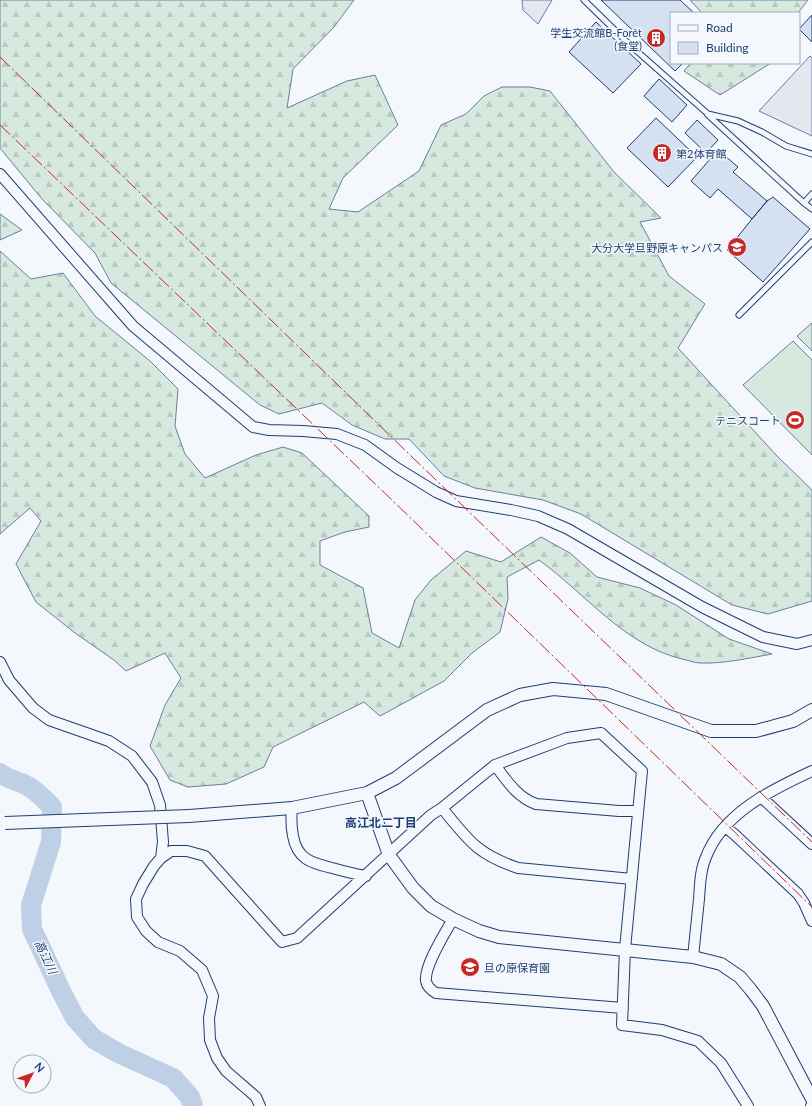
<svg xmlns="http://www.w3.org/2000/svg" width="812" height="1106" font-family="Lato,'Noto Sans JP',sans-serif">
<defs>
<pattern id="forest-firs" width="22" height="20" patternUnits="userSpaceOnUse"><rect width="22" height="20" fill="#d7e8df"/><path d="M5 1l3.5 6h-7zM16 11l3.5 6h-7z" fill="#b8c8c3"/></pattern>
</defs>
<rect width="100%" height="100%" fill="#f4f7fb"/>
<path fill="url(#forest-firs)" stroke="#687fa3" d="M 0,0 L 354,0 L 334,27 L 293,69 L 287,108 L 347,81 L 375,75 L 398,125 L 343,178 L 329,209 L 358,212 L 419,171 L 441,125 L 466,114 L 484,96 L 502,87 L 530,87 L 550,91 L 614,172 L 661,218 L 640,222 L 669,276 L 705,304 L 678,348 L 777,456 L 812,490 L 812,601 L 768,614 L 732,605 L 581,514 L 543,500 L 475,488 L 444,476 L 409,439 L 385,439 L 352,425 L 322,403 L 279,414 L 260,405 L 111,283 L 95,253 L 42,199 L 0,148 Z
M 690,0 L 808,0 L 798,13 L 702,13 Z
M 691,63 L 771,63 L 720,95 L 684,71 Z
M 0,214 L 22,230 L 0,240 Z
M 0,251 L 31,279 L 63,273 L 95,316 L 150,361 L 178,389 L 175,426 L 185,454 L 205,478 L 256,455 L 283,447 L 302,453 L 369,516 L 369,527 L 345,532 L 320,541 L 320,565 L 363,588 L 372,633 L 399,648 L 415,600 L 431,580 L 466,551 L 501,562 L 541,537 L 570,553 L 597,577 L 640,588 L 676,605 L 729,639 L 772,654 C 750,658 722,664 700,663 C 694,663 688,660 682,659 C 624,645 586,594 539,560 L 507,577 L 508,599 L 500,632 L 472,653 L 444,681 L 380,716 L 364,702 L 273,747 L 264,767 L 226,784 L 188,787 L 170,780 L 150,746 L 165,705 L 181,678 L 165,653 L 126,671 L 114,660 L 75,633 L 36,602 L 16,564 L 41,521 L 30,508 L 0,534 Z"/>
<path fill="#d7e8df" stroke="#687fa3" d="M 812,323 L 812,351 L 797,336 Z
M 793,341 L 812,360 L 812,455 L 743,385 Z"/>
<path fill="#e3e8f0" stroke="#687fa3" d="M 522,0 L 552,0 L 538,24 L 523,10 Z
M 810,56 L 812,58 L 812,136 L 759,111 Z"/>
<g fill="none" stroke-linecap="round" stroke-linejoin="round">
<path stroke="#bed0e5" stroke-width="20" d="M 0,773 C 6,779 16,780 24,784 C 35,789 43,798 52,807 L 51,842 L 31,905 L 32,929 L 61,991 L 75,1018 L 94,1039 L 118,1053 L 173,1078 L 190,1097 L 193,1106"/>
</g>
<path fill="#d5e0f0" stroke="#1d3f73" d="M 601,0 L 680,0 L 694,13 L 671,13 L 671,63 L 683,63 L 675,71 Z
M 812,15 L 812,42 L 799,29 Z
M 596,22 L 641,64 L 613,93 L 569,52 Z
M 659,79 L 687,105 L 672,122 L 644,96 Z
M 656,118 L 697,157 L 668,187 L 627,148 Z
M 697,120 L 718,140 L 706,153 L 685,133 Z
M 718,150 L 738,167 L 733,172 L 767,201 L 752,219 L 718,189 L 710,198 L 691,181 Z
M 773,197 L 810,229 L 763,282 L 727,250 L 752,219 L 767,201 Z"/>
<g fill="none" stroke-linecap="round" stroke-linejoin="round">
<g stroke="#1d3f73" stroke-width="7">
<path id="service" d="M 584,0 L 630,45 L 708,114 L 738,121 L 762,132 L 786,146 L 812,154
M 708,115 L 804,203 L 812,194
M 804,203 L 812,209
M 739,315 L 812,242"/>
</g>
<g stroke="#1d3f73" stroke-width="12">
<path id="minor" d="M 0,174 L 133,326 L 253,427 L 269,430 L 303,431 L 337,434 L 365,445 L 397,468 L 436,492 L 456,501 L 511,510 L 538,516 L 568,529 L 702,607 L 763,637 L 797,644 L 812,640
M 0,662 L 9,680 L 33,708 L 49,720 L 109,741 L 132,756 L 152,782 L 160,805 L 163,842 L 161,858
M 495,765 C 507,781 517,797 536,804 L 619,811 L 638,811
M 761,797 L 812,844
M 292,808 C 291,818 291,826 293,836 C 297,859 311,863 332,868 C 343,871 354,874 366,876
M 442,808 C 469,841 477,854 518,868 L 632,879
M 725,827 L 734,834 L 798,894 L 804,903 L 812,921
M 453,919 C 445,933 424,966 426,981 C 427,987 431,990 436,993 L 623,1008
M 693,957 C 695,938 697,919 699,899 C 700,886 700,870 706,857 C 723,813 771,790 812,771
M 260,1106 L 256,1097 L 226,1071 L 217,1058 L 210,1040 L 209,1018 L 213,996 L 202,970 L 180,951 L 158,942 L 146,931 L 137,917 L 136,899 L 143,884 L 154,866 L 161,858 L 171,851 L 187,851 L 205,856 L 282,942 L 297,938 L 431,815 L 442,808 L 495,765 L 567,738 L 601,733 L 642,771 L 625,949 L 622,1025 L 662,1030 L 698,1041 L 721,1063 L 748,1106
M 811,1106 L 812,1106"/>
</g>
<g stroke="#1d3f73" stroke-width="14">
<path id="tertiary" d="M 367,793 L 389,855 L 413,888 L 431,906 L 453,919 L 479,931 L 499,937 L 693,957 L 721,964 L 740,977 L 751,990 L 763,1006 L 812,1099
M 189,816 L 292,808 L 367,793 L 396,778 L 487,710 L 520,695 L 553,689 L 606,694 L 711,731 L 756,731 L 793,721 L 812,710"/>
</g>
<use href="#service" stroke="#f4f7fb" stroke-width="5"/>
<use href="#minor" stroke="#f4f7fb" stroke-width="10"/>
<use href="#tertiary" stroke="#f4f7fb" stroke-width="12"/>
<g stroke="#1d3f73" stroke-width="14" stroke-linecap="butt">
<path id="tertiary-bridge" d="M 5,823 L 189,816"/>
</g>
<use href="#tertiary-bridge" stroke="#f4f7fb" stroke-width="12"/>
<path stroke="#c62828" stroke-width="1" stroke-dasharray="14 3 2 3" stroke-linecap="butt" d="M 0,57 L 409,454 L 812,842
M 0,125 L 392,500 L 812,907"/>
</g>
<defs>
<g id="building-disc" transform="scale(1)"><circle r="9.5" fill="#c62828" stroke="#f4f7fb"/><path d="M-4-6H4V6H1V3H-1V6H-4ZM-2.5-4.3h1.7v1.8h-1.7ZM.8-4.3h1.7v1.8H.8ZM-2.5-1h1.7V.8h-1.7ZM.8-1h1.7V.8H.8Z" fill="#fff"/></g>
<g id="university-disc" transform="scale(1)"><circle r="9.5" fill="#c62828" stroke="#f4f7fb"/><path d="M0-5L7-2L0 1L-7-2ZM-4 1L0 2.5L4 1V4Q0 6-4 4Z" fill="#fff"/></g>
<g id="stadium-disc" transform="scale(1)"><circle r="9.5" fill="#c62828" stroke="#f4f7fb"/><path d="M0-5a6.5 5 0 1 0 0 10a6.5 5 0 1 0 0-10ZM-3.5-1.8h7v3.6h-7Z" fill="#fff"/></g>
<g id="school-disc" transform="scale(1)"><circle r="9.5" fill="#c62828" stroke="#f4f7fb"/><path d="M0-5L7-2L0 1L-7-2ZM-4 1L0 2.5L4 1V4Q0 6-4 4Z" fill="#fff"/></g>
</defs>
<g fill-rule="evenodd">
<use href="#building-disc" x="656" y="38"/>
<use href="#building-disc" x="662" y="153"/>
<use href="#university-disc" x="737" y="247"/>
<use href="#stadium-disc" x="795" y="420"/>
<use href="#school-disc" x="470" y="967"/>
</g>
<g text-anchor="middle" dominant-baseline="central" stroke-width="3" stroke-linejoin="round" paint-order="stroke">
<g font-size="11" fill="#1d3f73" stroke="#f4f7fb" text-anchor="end">
<text x="642" y="32">学生交流館B-Forêt<tspan x="642" dy="13">(食堂)</tspan></text>
<text x="676" y="153" text-anchor="start">第2体育館</text>
<text x="723" y="247">大分大学旦野原キャンパス</text>
<text x="781" y="420">テニスコート</text>
<text x="484" y="967" text-anchor="start">旦の原保育園</text>
</g>
<g font-size="12" font-weight="bold" fill="#1d3f73" stroke="#f4f7fb">
<text x="381" y="822">高江北二丁目</text>
</g>
<g font-size="12" font-style="italic" fill="#1d3f73" stroke="#f4f7fb">
<text transform="translate(46 957) rotate(65)">高江川</text>
</g>
</g>
<rect x="670" y="12" width="130" height="52" fill="#f4f7fb" stroke="#9eadc5"/>
<rect x="678" y="25" width="20" height="6" fill="#f4f7fb" stroke="#9eadc5"/>
<text x="706" y="32" font-size="12" fill="#1d3f73">Road</text>
<rect x="678" y="42" width="20" height="12" fill="#d5e0f0" stroke="#9eadc5"/>
<text x="706" y="52" font-size="12" fill="#1d3f73">Building</text>
<g transform="translate(32 1074) rotate(49)"><circle r="19" fill="#f4f7fb" stroke="#9eadc5"/>
<path d="M0-3L7 15L0 10L-7 15Z" fill="#c62828"/>
<text y="-6" font-size="11" font-weight="bold" text-anchor="middle" fill="#1d3f73">N</text>
</g>
</svg>
